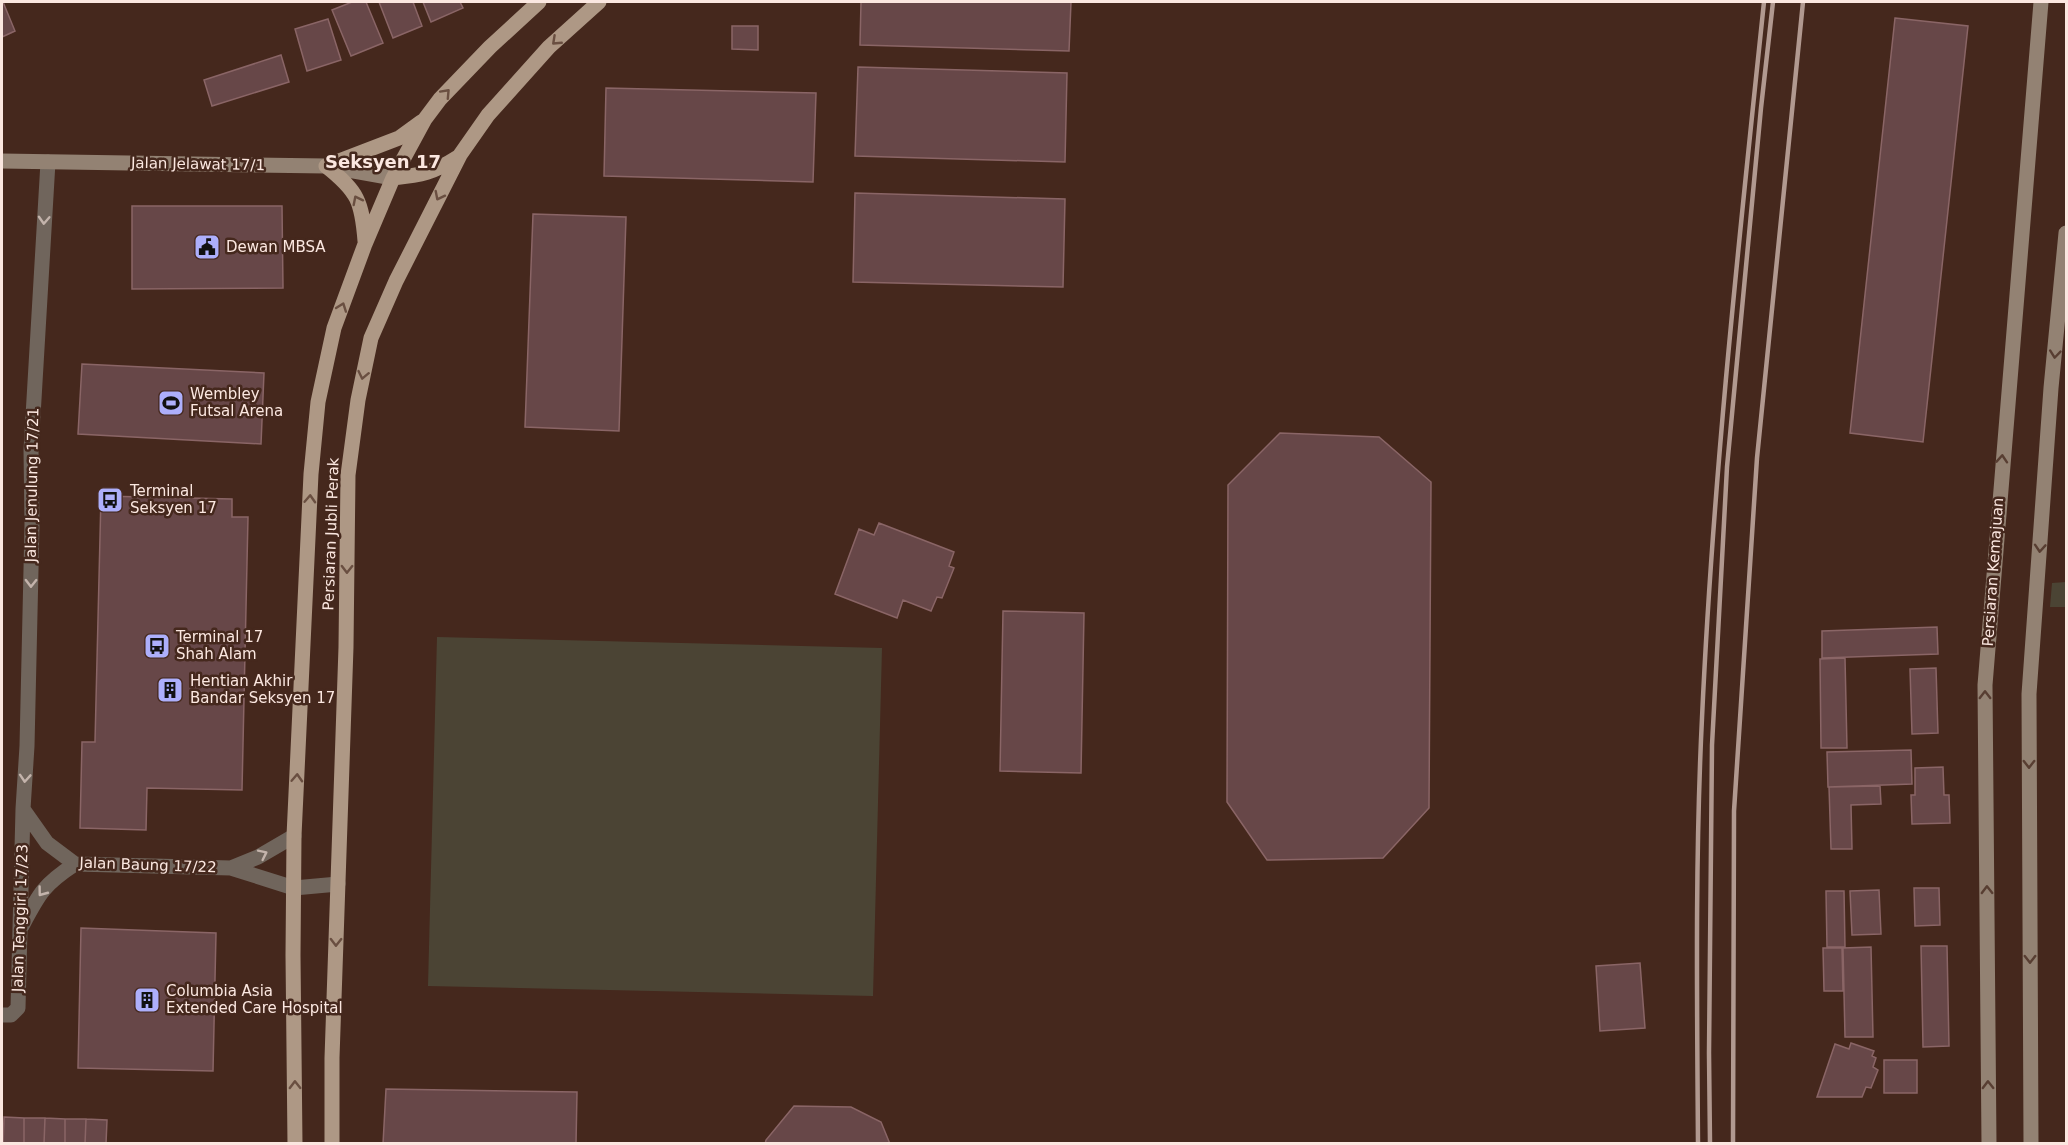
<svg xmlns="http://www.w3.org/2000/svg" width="2068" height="1145" font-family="'DejaVu Sans',sans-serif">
<rect width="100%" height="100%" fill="#45281d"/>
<path fill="#4b4434" d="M 2066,582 L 2066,607 L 2050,607 L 2052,583 Z
M 437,637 L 882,648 L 873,996 L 428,986 Z"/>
<path fill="#674748" stroke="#8a6566" stroke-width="1.5" d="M 2,2 L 3,2 L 15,31 L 2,37 Z
M 352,2 L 366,2 L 383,43 L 351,56 L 332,10 Z
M 379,2 L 413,2 L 422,26 L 393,38 Z
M 423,2 L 460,2 L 463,8 L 431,22 Z
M 861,2 L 1071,2 L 1069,51 L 860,45 Z
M 1895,18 L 1968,26 L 1923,442 L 1850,433 Z
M 328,19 L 341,60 L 307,71 L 295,29 Z
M 732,26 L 758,26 L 758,50 L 732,49 Z
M 281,55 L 289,82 L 212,106 L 204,80 Z
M 858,67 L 1067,73 L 1065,162 L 855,156 Z
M 606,88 L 816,93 L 813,182 L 604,176 Z
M 855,193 L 1065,199 L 1063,287 L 853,282 Z
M 132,206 L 282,206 L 283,288 L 132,289 Z
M 533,214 L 626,217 L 619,431 L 525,427 Z
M 82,364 L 264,373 L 261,444 L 78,434 Z
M 1280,433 L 1379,437 L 1431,482 L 1429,808 L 1383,858 L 1267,860 L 1227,802 L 1228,485 Z
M 101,496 L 232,499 L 232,517 L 248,517 L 242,790 L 147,788 L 146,830 L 80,828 L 82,742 L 95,742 Z
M 879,523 L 954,552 L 949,566 L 954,568 L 942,598 L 937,597 L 931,611 L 903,600 L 897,618 L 835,594 L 859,529 L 874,535 Z
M 1003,611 L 1084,613 L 1081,773 L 1000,771 Z
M 1937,627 L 1938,654 L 1822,658 L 1822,631 Z
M 1845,658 L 1847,748 L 1821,748 L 1820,659 Z
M 1936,668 L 1938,733 L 1912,734 L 1910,669 Z
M 1911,750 L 1912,784 L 1828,787 L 1827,752 Z
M 1943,767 L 1944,795 L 1949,795 L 1950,823 L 1912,824 L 1911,795 L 1915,795 L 1915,768 Z
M 1880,786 L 1881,804 L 1851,805 L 1852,849 L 1831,849 L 1829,787 Z
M 1914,888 L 1939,888 L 1940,925 L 1915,926 Z
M 1879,890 L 1881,934 L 1852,935 L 1850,891 Z
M 1826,891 L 1844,891 L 1845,947 L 1827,947 Z
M 81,928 L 216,933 L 213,1071 L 78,1068 Z
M 1921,946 L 1947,946 L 1949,1046 L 1923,1047 Z
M 1871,947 L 1873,1037 L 1845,1037 L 1843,948 Z
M 1823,948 L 1842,948 L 1843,991 L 1824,991 Z
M 1640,963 L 1645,1028 L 1600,1031 L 1596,966 Z
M 1851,1043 L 1874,1051 L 1872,1056 L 1876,1058 L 1873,1067 L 1878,1070 L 1871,1088 L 1866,1087 L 1862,1097 L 1817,1097 L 1835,1044 L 1849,1049 Z
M 1884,1060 L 1917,1060 L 1917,1093 L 1884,1093 Z
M 386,1089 L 577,1092 L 576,1144 L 383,1144 Z
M 794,1106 L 851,1107 L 881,1122 L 890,1144 L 765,1144 L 766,1140 Z
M 4,1117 L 24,1118 L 24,1144 L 3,1144 Z
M 24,1118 L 45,1118 L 44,1144 L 24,1144 Z
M 45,1118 L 65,1119 L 65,1144 L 44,1144 Z
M 65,1119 L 86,1119 L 85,1144 L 65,1144 Z
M 86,1119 L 107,1120 L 106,1144 L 85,1144 Z"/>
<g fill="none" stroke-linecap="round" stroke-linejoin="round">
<path stroke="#70655c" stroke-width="15" d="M 23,809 L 47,843 L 75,864 L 231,868 L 294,888 L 338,884
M 231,868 L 258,857 L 294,836
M 22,926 C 39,894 43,885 75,864
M 2,1015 L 11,1015 L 18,1008 L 23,809 L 27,746 L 32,525 L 31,450 L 48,162"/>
<path stroke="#938273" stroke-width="15" d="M 2,161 L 326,166 L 393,178
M 1989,1144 L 1985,685 L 2041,2
M 2031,1144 L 2029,694 L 2051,388 L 2066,233"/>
<path stroke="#ae9885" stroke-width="15" d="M 326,166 L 399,138 L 421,122
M 326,166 C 358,191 362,202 365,241
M 393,178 C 422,175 433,173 458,157
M 295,1144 L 293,955 L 294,836 L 311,474 L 318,402 L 334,328 L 365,244 L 393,178 L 425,119 L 440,99 L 490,47 L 539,2
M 332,1144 L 332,1058 L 346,647 L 348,475 L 358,400 L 371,338 L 396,281 L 460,155 L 488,115 L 549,47 L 599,2"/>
<path stroke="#b19990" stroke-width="4.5" d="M 1698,1144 C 1697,1002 1695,860 1702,718 C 1713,478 1739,240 1764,2
M 1710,1144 L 1709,1053 L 1712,745 L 1727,467 L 1761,108 L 1773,2
M 1733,1144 L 1734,811 L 1757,458 L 1803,2"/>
</g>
<defs><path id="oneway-chevron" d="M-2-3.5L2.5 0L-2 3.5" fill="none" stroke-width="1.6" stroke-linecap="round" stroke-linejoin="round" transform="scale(1.5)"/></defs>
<g stroke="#6a4f41">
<use href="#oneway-chevron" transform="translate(556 41) rotate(137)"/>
<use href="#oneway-chevron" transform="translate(446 93) rotate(-47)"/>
<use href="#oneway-chevron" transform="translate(439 196) rotate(117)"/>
<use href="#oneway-chevron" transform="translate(357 200) rotate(-117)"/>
<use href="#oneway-chevron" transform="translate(342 307) rotate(-70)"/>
<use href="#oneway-chevron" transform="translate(363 375) rotate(102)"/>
<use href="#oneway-chevron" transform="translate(310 499) rotate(-87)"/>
<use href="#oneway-chevron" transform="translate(347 569) rotate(91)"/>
<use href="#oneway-chevron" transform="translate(297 778) rotate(-87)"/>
<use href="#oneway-chevron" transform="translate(336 942) rotate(91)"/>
<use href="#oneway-chevron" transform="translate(295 1085) rotate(-91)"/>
</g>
<g stroke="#c3b3ab">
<use href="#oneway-chevron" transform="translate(44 220) rotate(93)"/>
<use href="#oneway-chevron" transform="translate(31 583) rotate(91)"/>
<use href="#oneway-chevron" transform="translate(25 778) rotate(94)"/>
<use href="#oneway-chevron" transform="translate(263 854) rotate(-26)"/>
<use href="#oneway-chevron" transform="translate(42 892) rotate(127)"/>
</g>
<g stroke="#583e32">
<use href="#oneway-chevron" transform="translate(2055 354) rotate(96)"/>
<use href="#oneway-chevron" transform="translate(2002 459) rotate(-86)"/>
<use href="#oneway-chevron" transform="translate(2040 548) rotate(94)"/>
<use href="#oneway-chevron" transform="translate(1985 695) rotate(-90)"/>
<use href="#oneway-chevron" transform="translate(2029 764) rotate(90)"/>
<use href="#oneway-chevron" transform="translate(1987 890) rotate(-91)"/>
<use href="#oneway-chevron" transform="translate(2030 959) rotate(90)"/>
<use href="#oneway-chevron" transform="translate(1988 1085) rotate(-91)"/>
</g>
<defs>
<g id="civic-square" transform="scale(1.35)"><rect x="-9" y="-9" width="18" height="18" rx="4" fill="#adaffb" stroke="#45281d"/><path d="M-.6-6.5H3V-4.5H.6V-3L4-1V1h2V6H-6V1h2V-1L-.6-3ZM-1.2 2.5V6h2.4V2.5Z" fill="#111"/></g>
<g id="stadium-square" transform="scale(1.35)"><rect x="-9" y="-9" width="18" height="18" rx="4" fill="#adaffb" stroke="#45281d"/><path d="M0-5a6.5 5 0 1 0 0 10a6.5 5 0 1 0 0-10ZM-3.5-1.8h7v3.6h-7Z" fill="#111"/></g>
<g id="bus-square" transform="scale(1.35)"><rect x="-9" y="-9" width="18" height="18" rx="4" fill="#adaffb" stroke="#45281d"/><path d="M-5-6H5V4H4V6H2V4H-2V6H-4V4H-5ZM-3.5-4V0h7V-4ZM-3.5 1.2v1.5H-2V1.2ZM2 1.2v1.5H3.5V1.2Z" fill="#111"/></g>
<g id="building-square" transform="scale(1.35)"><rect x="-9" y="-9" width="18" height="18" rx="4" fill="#adaffb" stroke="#45281d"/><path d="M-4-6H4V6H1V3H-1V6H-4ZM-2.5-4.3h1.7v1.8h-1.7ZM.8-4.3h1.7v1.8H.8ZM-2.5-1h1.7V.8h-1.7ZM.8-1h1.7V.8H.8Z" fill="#111"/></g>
</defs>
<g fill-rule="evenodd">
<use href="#civic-square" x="207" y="247"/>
<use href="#stadium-square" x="171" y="403"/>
<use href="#bus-square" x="110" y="500"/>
<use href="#bus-square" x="157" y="646"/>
<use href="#building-square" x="170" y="690"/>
<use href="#building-square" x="147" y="1000"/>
</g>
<g text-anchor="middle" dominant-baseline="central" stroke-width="5" stroke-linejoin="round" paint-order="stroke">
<g font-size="15" fill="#fbe7e0" stroke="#45281d">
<text transform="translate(198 164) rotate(1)">Jalan Jelawat 17/1</text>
<text transform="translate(32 485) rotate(-89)">Jalan Jenulung 17/21</text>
<text transform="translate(331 534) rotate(-88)">Persiaran Jubli Perak</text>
<text transform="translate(1993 572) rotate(-86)">Persiaran Kemajuan</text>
<text transform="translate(148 865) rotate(2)">Jalan Baung 17/22</text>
<text transform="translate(20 918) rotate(-88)">Jalan Tenggiri 17/23</text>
</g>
<g font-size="15" fill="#fbe7e0" stroke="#45281d" text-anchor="start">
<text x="226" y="247">Dewan MBSA</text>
<text x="190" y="394">Wembley<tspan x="190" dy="17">Futsal Arena</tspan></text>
<text x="130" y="491">Terminal<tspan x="130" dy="17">Seksyen 17</tspan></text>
<text x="176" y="637">Terminal 17<tspan x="176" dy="17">Shah Alam</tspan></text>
<text x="190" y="681">Hentian Akhir<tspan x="190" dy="17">Bandar Seksyen 17</tspan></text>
<text x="166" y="991">Columbia Asia<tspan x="166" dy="17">Extended Care Hospital</tspan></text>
</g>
<g font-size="18" font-weight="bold" fill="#fbe7e0" stroke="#45281d">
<text x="383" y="161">Seksyen 17</text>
</g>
</g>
<rect width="2068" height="1145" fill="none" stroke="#fbe7e0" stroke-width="6"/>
</svg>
